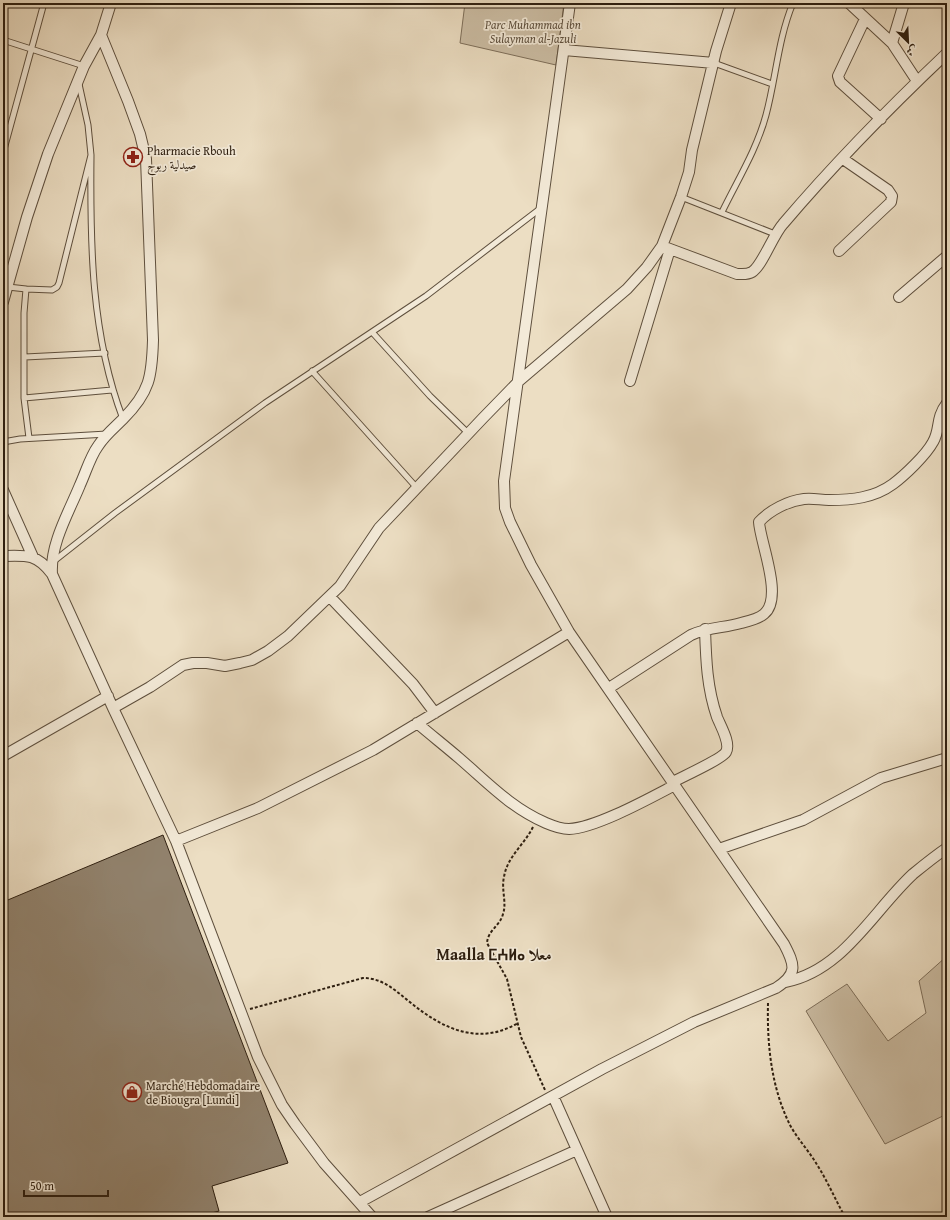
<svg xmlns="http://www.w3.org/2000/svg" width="950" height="1220" font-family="'Gentium Book Plus',Amiri,'Noto Sans Tifinagh',serif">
<rect width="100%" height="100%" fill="#ecdec3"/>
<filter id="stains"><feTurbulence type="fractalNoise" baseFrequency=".005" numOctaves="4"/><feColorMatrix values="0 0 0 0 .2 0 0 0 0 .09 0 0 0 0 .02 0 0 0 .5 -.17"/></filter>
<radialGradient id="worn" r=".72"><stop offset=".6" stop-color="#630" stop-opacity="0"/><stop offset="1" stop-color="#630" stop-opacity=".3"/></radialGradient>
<path fill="#ccbea5" stroke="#7d6e5a" d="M 465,3 L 564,3 L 556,65 L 460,43 Z
M 947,956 L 947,1114 L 885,1144 L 806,1011 L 847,984 L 888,1041 L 926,1013 L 919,981 Z"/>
<path fill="#91826d" stroke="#2e1f10" d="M 163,835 L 288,1163 L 212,1186 L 219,1211 L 198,1217 L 3,1217 L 3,902 Z"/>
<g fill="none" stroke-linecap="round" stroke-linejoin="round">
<g stroke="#5e4f3d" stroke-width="7">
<path id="service" d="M 3,40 L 84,66
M 714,63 L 772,84
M 3,153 L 44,3
M 91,155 C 90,244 91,335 123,419
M 681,197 L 775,234
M 722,212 C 737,181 757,149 766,115 C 776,78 778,39 793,3
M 8,287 L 26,289 L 24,313 L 24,398 L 29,438
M 26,289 L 52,290 L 57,287 L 59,283 L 91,155 L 88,125 L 79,84
M 372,332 L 430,396 L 468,433
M 25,357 L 105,353
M 312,371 L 417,488
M 24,398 L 112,390
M 3,442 L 20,439 L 107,434
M 54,561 L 115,513 L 265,403 L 426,296 L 541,208"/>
</g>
<g stroke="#5e4f3d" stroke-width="12">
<path id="minor" d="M 849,3 L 892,43 L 917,81
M 865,19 L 838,76 L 840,82 L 881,119
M 892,43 L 904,3
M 564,50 L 714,63
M 662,246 L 737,274 C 742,274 747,275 752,272 C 762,266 773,235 783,224 C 834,164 890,107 947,53
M 839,251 L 891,202 L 892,196 L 888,190 L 843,159
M 899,297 L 947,256
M 3,302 L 27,217 L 48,154 L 84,66 L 101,35 L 111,3
M 630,381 L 670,249
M 3,490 L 33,557
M 3,556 C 27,555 37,554 52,574 L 113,708 L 176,841 L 258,1057 L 282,1105 L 295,1124 L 324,1163 L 372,1217
M 52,574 C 50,544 69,512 80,485 C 86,472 90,457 98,446 C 105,435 114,428 123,419 C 150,392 152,376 153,340 L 146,159 L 140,134 L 128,101 L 101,35
M 330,597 L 413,684 L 435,713
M 609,688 L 691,635 C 708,627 724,628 741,623 C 749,621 758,619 764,614 C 784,598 760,542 759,522 C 770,510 788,501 804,499 C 813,498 821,500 829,500 C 852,500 874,498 893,484 C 905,475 926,455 933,442 C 941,428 935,419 947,403
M 113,708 L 150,687 L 183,665 L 193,663 L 207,663 L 225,666 L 240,663 L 252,660 L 268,651 L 288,636 L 340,586 L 379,528 L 483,418 L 519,381 L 627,289 L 647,267 L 662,246 L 681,197 L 689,172 L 692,150 L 716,51 L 731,3
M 417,723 C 431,735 445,746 459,758 C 487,782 511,808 546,823 C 553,826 561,829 569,829 C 596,828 650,798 675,785
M 3,756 L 108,696
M 673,782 C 682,777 722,759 726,752 C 731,743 720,725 717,717 C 707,688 706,660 705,629
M 176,841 L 258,808 L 373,750 L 569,632
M 719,849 L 803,820 L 881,778 L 947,758
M 785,982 C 843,971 873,911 913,874 C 924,865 935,856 947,848
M 553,1096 L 607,1217
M 360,1202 L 602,1069 L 694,1022 L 776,988 C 798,974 795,965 784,944 L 569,632 L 531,565 L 510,522 L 505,508 L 504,481 L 570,3
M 428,1217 L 577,1150"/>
</g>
<path stroke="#2e1f10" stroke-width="2" stroke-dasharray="3 2" stroke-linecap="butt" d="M 533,827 C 524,845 507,857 504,877 C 501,889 507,903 503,914 C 500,926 488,930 487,943 L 507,979 L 521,1037 L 545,1090
M 768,1003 C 767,1044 771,1087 790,1125 C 797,1138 808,1150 816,1163 C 827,1180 835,1199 845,1217
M 250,1009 L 363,978 C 383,978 396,991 411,1003 C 443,1029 479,1046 518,1023"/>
<use href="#service" stroke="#f3ead8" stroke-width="5"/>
<use href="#minor" stroke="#f3ead8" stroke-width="10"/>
</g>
<defs>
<g id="pharmacy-ring" transform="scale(1)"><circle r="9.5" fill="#f3ead8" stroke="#8f2418" stroke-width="1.5"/><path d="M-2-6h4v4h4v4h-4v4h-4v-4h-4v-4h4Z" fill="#8f2418"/></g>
<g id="shop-ring" transform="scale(1)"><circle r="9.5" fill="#f3ead8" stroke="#8f2418" stroke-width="1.5"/><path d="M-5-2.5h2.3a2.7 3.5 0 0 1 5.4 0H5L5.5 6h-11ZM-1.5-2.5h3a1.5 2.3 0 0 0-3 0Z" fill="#8f2418"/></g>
</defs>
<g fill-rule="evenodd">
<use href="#pharmacy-ring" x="133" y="157"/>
<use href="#shop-ring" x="132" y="1092"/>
</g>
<g text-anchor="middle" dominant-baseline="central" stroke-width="3.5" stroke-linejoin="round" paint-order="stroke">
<g font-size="12" font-style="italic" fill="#5d4f3d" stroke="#f3ead8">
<text x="533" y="24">Parc Muhammad ibn<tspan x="533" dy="14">Sulayman al-Jazuli</tspan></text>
</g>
<g font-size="12" fill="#2e1f10" stroke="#f3ead8" text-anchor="start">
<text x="147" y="150">Pharmacie Rbouh<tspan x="147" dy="14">صيدلية ربوح</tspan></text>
<text x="146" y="1085">Marché Hebdomadaire<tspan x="146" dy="14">de Biougra [Lundi]</tspan></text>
</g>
<g font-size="16" font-weight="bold" fill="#2e1f10" stroke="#f3ead8">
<text x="494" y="954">Maalla ⵎⵄⵍⴰ معلا</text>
</g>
</g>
<rect width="950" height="1220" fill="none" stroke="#ecdec3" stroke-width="16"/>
<rect x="4" y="4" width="942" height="1212" fill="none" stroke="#2e1f10" stroke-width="2"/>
<rect x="8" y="8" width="934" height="1204" fill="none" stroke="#2e1f10"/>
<g transform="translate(908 42) rotate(156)" stroke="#f3ead8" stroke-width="3" paint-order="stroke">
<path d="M0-3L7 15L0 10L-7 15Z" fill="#2e1f10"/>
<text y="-6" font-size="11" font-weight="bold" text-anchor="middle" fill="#2e1f10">ش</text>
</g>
<path d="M24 1190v6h84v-6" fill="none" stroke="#2e1f10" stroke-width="2"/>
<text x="30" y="1190" font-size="12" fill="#2e1f10" stroke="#f3ead8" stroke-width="3" paint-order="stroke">50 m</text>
<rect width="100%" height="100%" filter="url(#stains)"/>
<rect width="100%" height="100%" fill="url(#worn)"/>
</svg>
